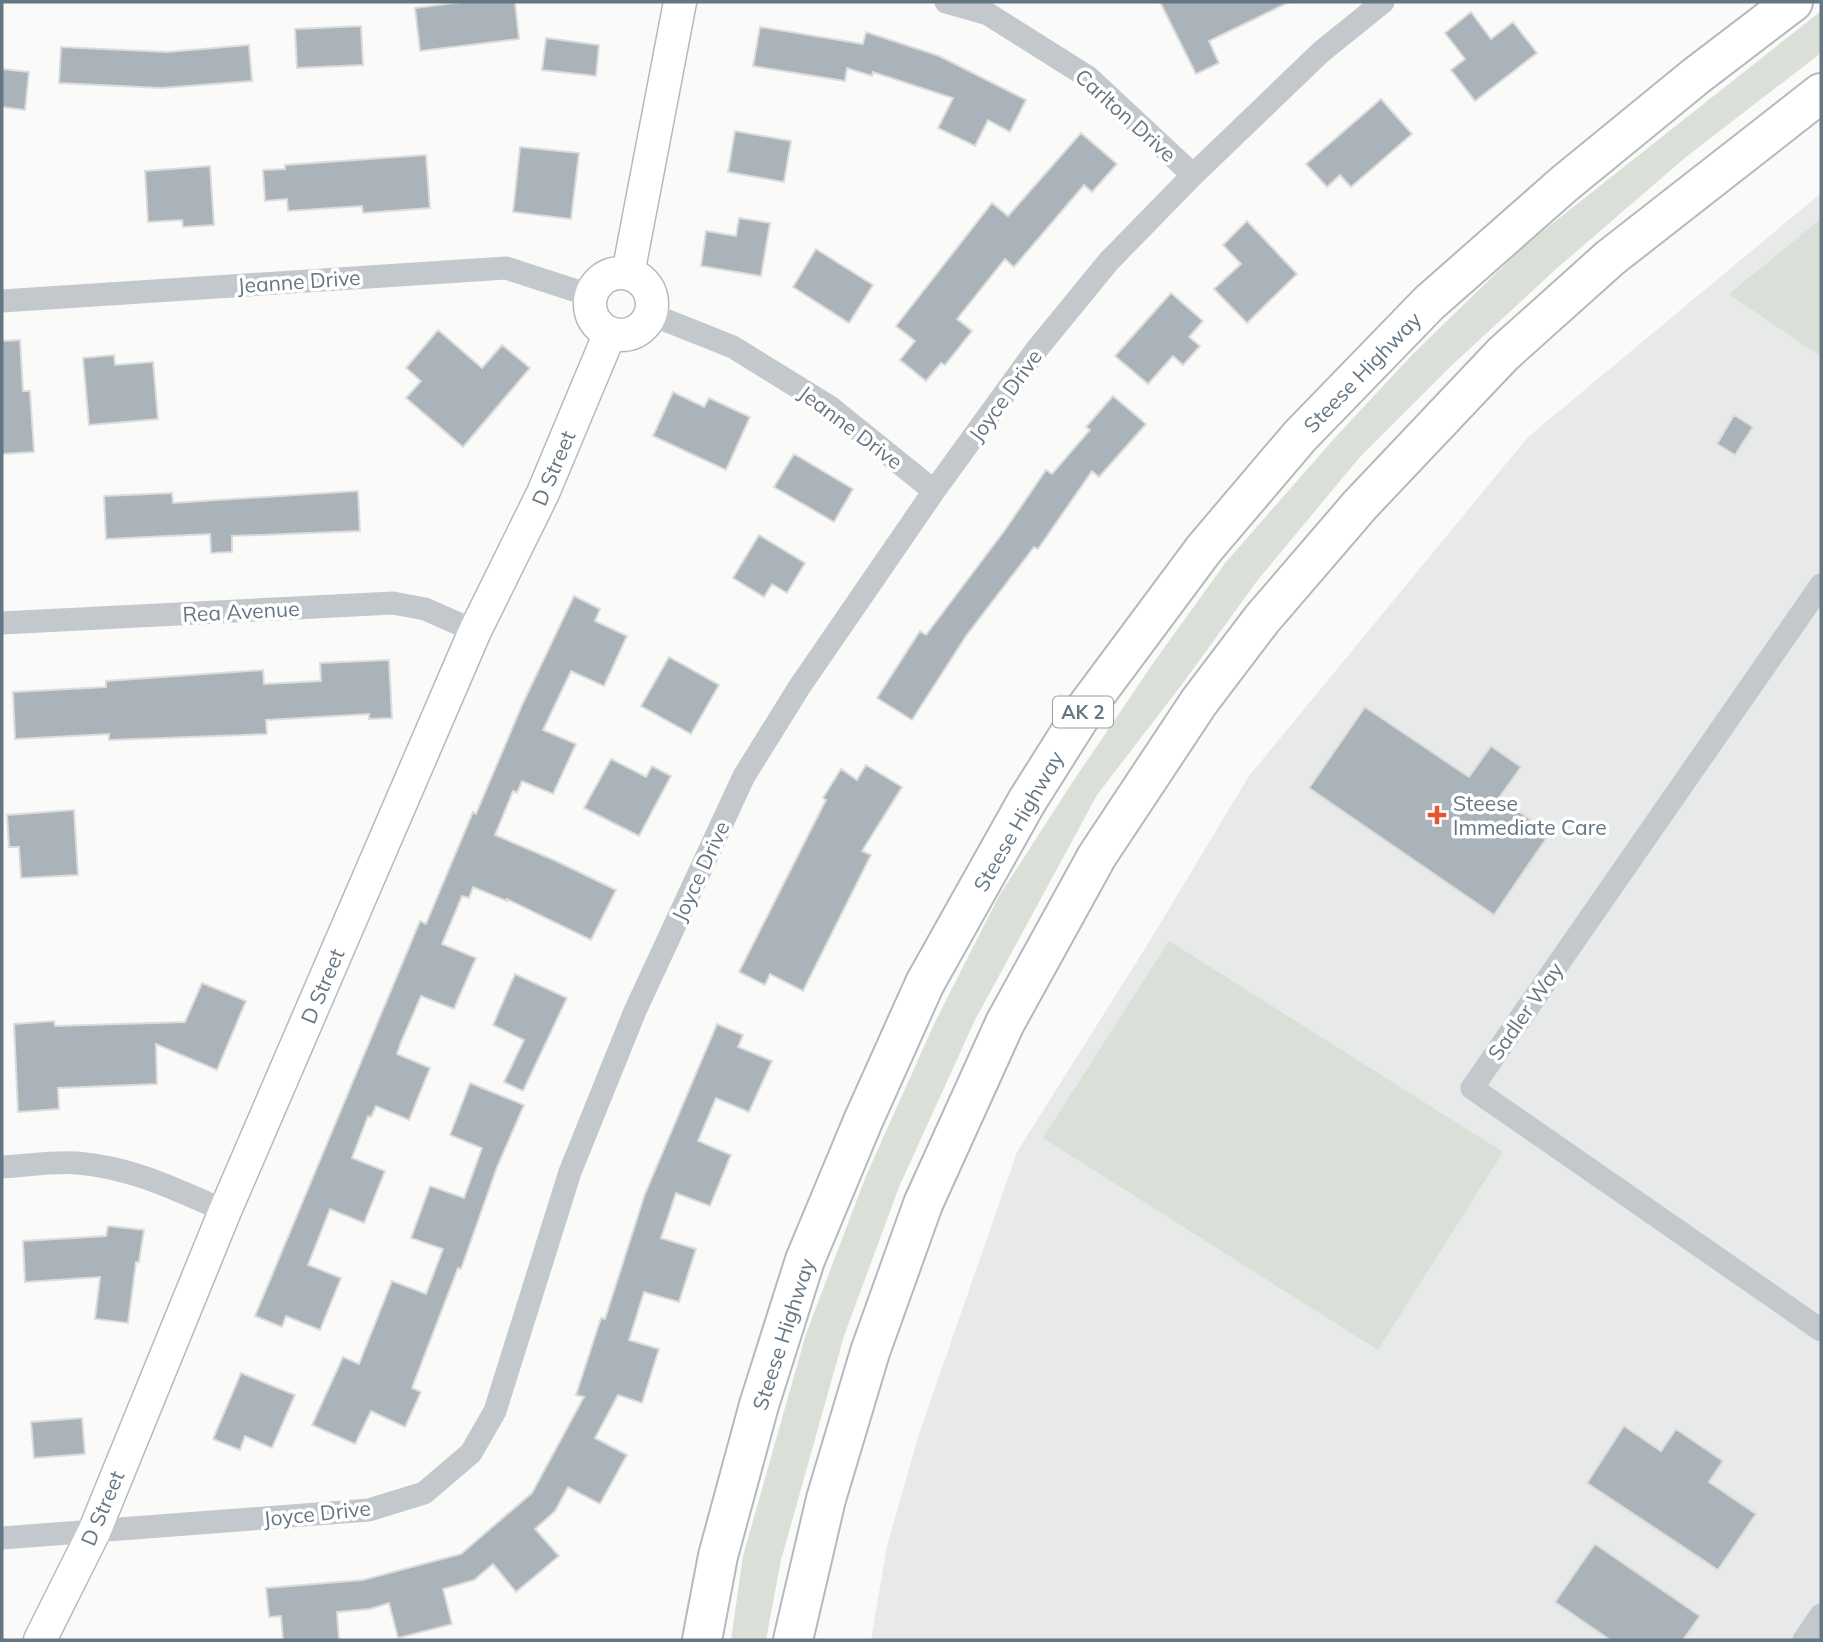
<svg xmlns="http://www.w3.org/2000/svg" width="1823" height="1642" font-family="Mulish,sans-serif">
<rect width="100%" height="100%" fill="#fafaf8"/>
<path fill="#e8e9e9" d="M 1821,193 L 1821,1640 L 871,1640 L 887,1546 L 919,1434 L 1017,1152 L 1149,942 L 1249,776 L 1528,437 Z"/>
<path fill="#dadfd7" d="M 1821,11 L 1821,53 L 1686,157 L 1556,269 L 1450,367 L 1359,458 L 1257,581 L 1183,683 L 1097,795 L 975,1020 L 899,1187 L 844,1336 L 781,1560 L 766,1640 L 731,1640 L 743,1556 L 806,1334 L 866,1176 L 935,1022 L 999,896 L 1074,780 L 1154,662 L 1226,562 L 1332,441 L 1412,355 L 1524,246 Z
M 1821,219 L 1821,357 L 1729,294 Z
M 1169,941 L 1503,1152 L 1378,1350 L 1043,1138 Z"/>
<path fill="#aab3b9" stroke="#dcdcda" stroke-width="2" d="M 462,2 L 515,2 L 519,39 L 420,51 L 415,8 Z
M 1160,2 L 1289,2 L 1209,41 L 1219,63 L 1196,74 Z
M 1471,12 L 1491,39 L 1513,22 L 1537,53 L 1475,101 L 1451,70 L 1465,59 L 1445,33 Z
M 361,26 L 363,65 L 297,68 L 295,29 Z
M 760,27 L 863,44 L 866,32 L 939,56 L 1026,100 L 1010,132 L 988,120 L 975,146 L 938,128 L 953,98 L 873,72 L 872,76 L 847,68 L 845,81 L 753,66 Z
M 546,38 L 599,45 L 596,76 L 542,70 Z
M 249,45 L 252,81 L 161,88 L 59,83 L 61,47 L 167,52 Z
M 2,69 L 29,72 L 25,110 L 2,107 Z
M 1381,99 L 1412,134 L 1351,187 L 1340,175 L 1327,187 L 1306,164 Z
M 735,131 L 791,141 L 784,182 L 728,172 Z
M 1081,133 L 1117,164 L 1092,192 L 1084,185 L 1014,267 L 1005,259 L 957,319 L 972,331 L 945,365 L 941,363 L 926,381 L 900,360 L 915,341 L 896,326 L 992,203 L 1008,216 Z
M 520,147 L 579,153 L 571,219 L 513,212 Z
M 426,155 L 430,208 L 363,213 L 362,206 L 288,211 L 287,199 L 265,201 L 263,170 L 285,169 L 285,165 Z
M 210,166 L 214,225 L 183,227 L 182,220 L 148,222 L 145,171 Z
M 739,218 L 770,223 L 761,276 L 701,266 L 706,231 L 736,236 Z
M 1247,221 L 1297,274 L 1247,323 L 1214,289 L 1241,264 L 1223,245 Z
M 816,249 L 873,285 L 849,323 L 793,287 Z
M 1171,293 L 1203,321 L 1189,337 L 1200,346 L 1183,365 L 1173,356 L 1148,384 L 1115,356 Z
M 438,330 L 482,368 L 502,345 L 530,368 L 463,447 L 406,398 L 421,381 L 406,368 Z
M 20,340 L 23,391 L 30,391 L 34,452 L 2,454 L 2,341 Z
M 114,355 L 115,365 L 153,362 L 158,419 L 89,425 L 83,358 Z
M 673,392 L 704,407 L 709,398 L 750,417 L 726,470 L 653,436 Z
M 1113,396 L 1146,424 L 1099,477 L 1092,471 L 1038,549 L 1034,547 L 966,636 L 912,720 L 877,698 L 920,631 L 926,635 L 1005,530 L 1046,470 L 1052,474 L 1090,430 L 1086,427 Z
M 1734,415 L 1753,427 L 1735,455 L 1717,444 Z
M 794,454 L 853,489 L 834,522 L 774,487 Z
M 358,491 L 360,531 L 232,536 L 232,552 L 211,553 L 210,534 L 106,539 L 104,496 L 172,493 L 173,503 Z
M 759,535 L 805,563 L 787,593 L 772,584 L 764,597 L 733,578 Z
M 574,596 L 600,609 L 595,621 L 627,636 L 604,686 L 571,671 L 543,730 L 576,744 L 553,794 L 522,781 L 517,793 L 513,791 L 495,835 L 556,861 L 616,890 L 591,940 L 507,899 L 507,901 L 473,887 L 469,898 L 462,896 L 442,944 L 476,958 L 454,1009 L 421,996 L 401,1042 L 397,1054 L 430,1068 L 409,1120 L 376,1106 L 371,1117 L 368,1116 L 352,1158 L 385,1171 L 364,1223 L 330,1209 L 308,1265 L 341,1278 L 320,1330 L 286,1316 L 282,1327 L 255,1316 L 420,921 L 426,924 L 473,812 L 476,814 L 523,703 Z
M 669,657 L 719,685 L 691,734 L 641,706 Z
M 389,660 L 392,718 L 369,719 L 369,714 L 266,720 L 267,734 L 109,740 L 109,734 L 15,739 L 13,692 L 106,687 L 106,681 L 263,670 L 264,684 L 321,681 L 320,663 Z
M 1365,707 L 1469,777 L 1491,746 L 1521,767 L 1499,798 L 1550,833 L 1494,915 L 1309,788 Z
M 611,759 L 646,777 L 652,766 L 671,776 L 639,836 L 584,808 Z
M 866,765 L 902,787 L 862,851 L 871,855 L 803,991 L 770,974 L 765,985 L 739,972 L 826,800 L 823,798 L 841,769 L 857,780 Z
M 74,810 L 78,875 L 21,878 L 19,847 L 9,847 L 7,815 Z
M 515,974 L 567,998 L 523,1091 L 504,1082 L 524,1040 L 493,1025 Z
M 202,983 L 246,1001 L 217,1070 L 156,1044 L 157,1084 L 58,1088 L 59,1109 L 18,1112 L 14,1024 L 54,1021 L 55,1026 L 185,1022 Z
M 717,1024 L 743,1035 L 738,1047 L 772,1061 L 749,1112 L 716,1098 L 698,1141 L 731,1155 L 710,1206 L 676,1193 L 661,1238 L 696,1249 L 679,1302 L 644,1292 L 629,1340 L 659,1349 L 642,1403 L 618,1395 L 595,1438 L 627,1455 L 600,1504 L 568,1487 L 555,1511 L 535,1529 L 559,1556 L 516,1592 L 493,1564 L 474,1580 L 443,1589 L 452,1624 L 398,1638 L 389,1603 L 370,1609 L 337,1612 L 339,1640 L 283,1640 L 281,1616 L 269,1617 L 266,1588 L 363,1580 L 461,1554 L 532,1493 L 584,1397 L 576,1395 L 601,1318 L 605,1319 L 645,1194 Z
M 470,1083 L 524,1105 L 497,1167 L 461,1269 L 458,1268 L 412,1388 L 421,1392 L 405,1427 L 371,1411 L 355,1444 L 312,1425 L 343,1357 L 359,1364 L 392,1281 L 426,1294 L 443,1249 L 411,1238 L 430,1186 L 464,1198 L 482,1148 L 450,1135 Z
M 108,1226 L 144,1230 L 139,1262 L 136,1262 L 128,1323 L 95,1319 L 100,1277 L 25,1282 L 23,1241 L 106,1236 Z
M 241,1373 L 295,1395 L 272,1448 L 245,1436 L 240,1450 L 213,1439 Z
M 82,1418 L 85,1454 L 34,1458 L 31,1422 Z
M 1624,1426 L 1661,1451 L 1676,1429 L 1723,1461 L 1709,1482 L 1756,1514 L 1718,1570 L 1587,1483 Z
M 1595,1544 L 1700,1616 L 1683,1640 L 1610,1640 L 1555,1602 Z"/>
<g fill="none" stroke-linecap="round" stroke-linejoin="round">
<g stroke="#b3babf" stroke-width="35">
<path id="secondary" d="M590 304a31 31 0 1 1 62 0a31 31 0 1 1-62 0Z
M 628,274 L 680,2
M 40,1640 L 94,1532 L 225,1211 L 475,631 L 543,493 L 610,333"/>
</g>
<g stroke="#b4b9bd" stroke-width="42">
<path id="highway" d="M 702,1640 L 718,1556 L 759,1405 L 805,1260 L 863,1121 L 925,983 L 1027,801 L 1085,709 L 1204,549 L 1300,436 L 1429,303 L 1564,184 L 1696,76 L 1793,2
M 793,1640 L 826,1499 L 870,1352 L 923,1204 L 1005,1023 L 1097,856 L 1199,702 L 1262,619 L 1360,505 L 1503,354 L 1610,258 L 1821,93"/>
</g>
<path stroke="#c3c8cc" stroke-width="23" d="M 946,2 L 988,14 L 1088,77 L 1193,175
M 2,301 L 506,268 L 592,296
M 650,314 L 733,347 L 830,407 L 934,491
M 1821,585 L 1472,1088 L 1821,1330
M 2,623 L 393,603 L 425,609 L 475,631
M 2,1167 C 26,1166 53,1161 77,1163 C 131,1167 177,1190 225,1211
M 2,1538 L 369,1510 L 424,1493 L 471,1453 L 495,1411 L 570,1172 L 635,1011 L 744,776 L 800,686 L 934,491 L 1037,349 L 1109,261 L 1193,175 L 1321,52 L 1383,2
M 1804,1640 L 1821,1615"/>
<use href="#secondary" stroke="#fff" stroke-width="32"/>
<use href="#highway" stroke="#fff" stroke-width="38"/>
</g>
<path fill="#e4572e" stroke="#fff" stroke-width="2.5" d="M1433.5 804.5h7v7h7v7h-7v7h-7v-7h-7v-7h7z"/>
<g text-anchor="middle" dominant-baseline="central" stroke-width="7" stroke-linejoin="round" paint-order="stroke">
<rect fill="#fff" stroke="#939fa8" stroke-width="2" x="1053" y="696.5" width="60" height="31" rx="5"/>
<g font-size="19" font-weight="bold" fill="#657683">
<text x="1083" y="712">AK 2</text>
</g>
<g font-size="21" fill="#657683" stroke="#fff">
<text transform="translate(1126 115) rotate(42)">Carlton Drive</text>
<text transform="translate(299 281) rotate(-4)">Jeanne Drive</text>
<text transform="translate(1362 372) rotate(-46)">Steese Highway</text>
<text transform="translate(1005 395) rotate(-54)">Joyce Drive</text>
<text transform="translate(851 427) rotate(37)">Jeanne Drive</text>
<text transform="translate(553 468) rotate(-67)">D Street</text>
<text transform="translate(241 611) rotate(-3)">Rea Avenue</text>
<text transform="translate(1018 821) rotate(-60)">Steese Highway</text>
<text transform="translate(700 871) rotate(-65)">Joyce Drive</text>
<text transform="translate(322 986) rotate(-67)">D Street</text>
<text transform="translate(1525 1011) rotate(-55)">Sadler Way</text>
<text transform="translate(783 1334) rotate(-72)">Steese Highway</text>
<text transform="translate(102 1508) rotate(-67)">D Street</text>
<text transform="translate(317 1513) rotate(-6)">Joyce Drive</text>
</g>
<g font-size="21" fill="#657683" stroke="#fff" text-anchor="start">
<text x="1453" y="803">Steese<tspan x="1453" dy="24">Immediate Care</tspan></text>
</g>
</g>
<rect width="1823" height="1642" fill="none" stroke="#657683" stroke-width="7"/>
</svg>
